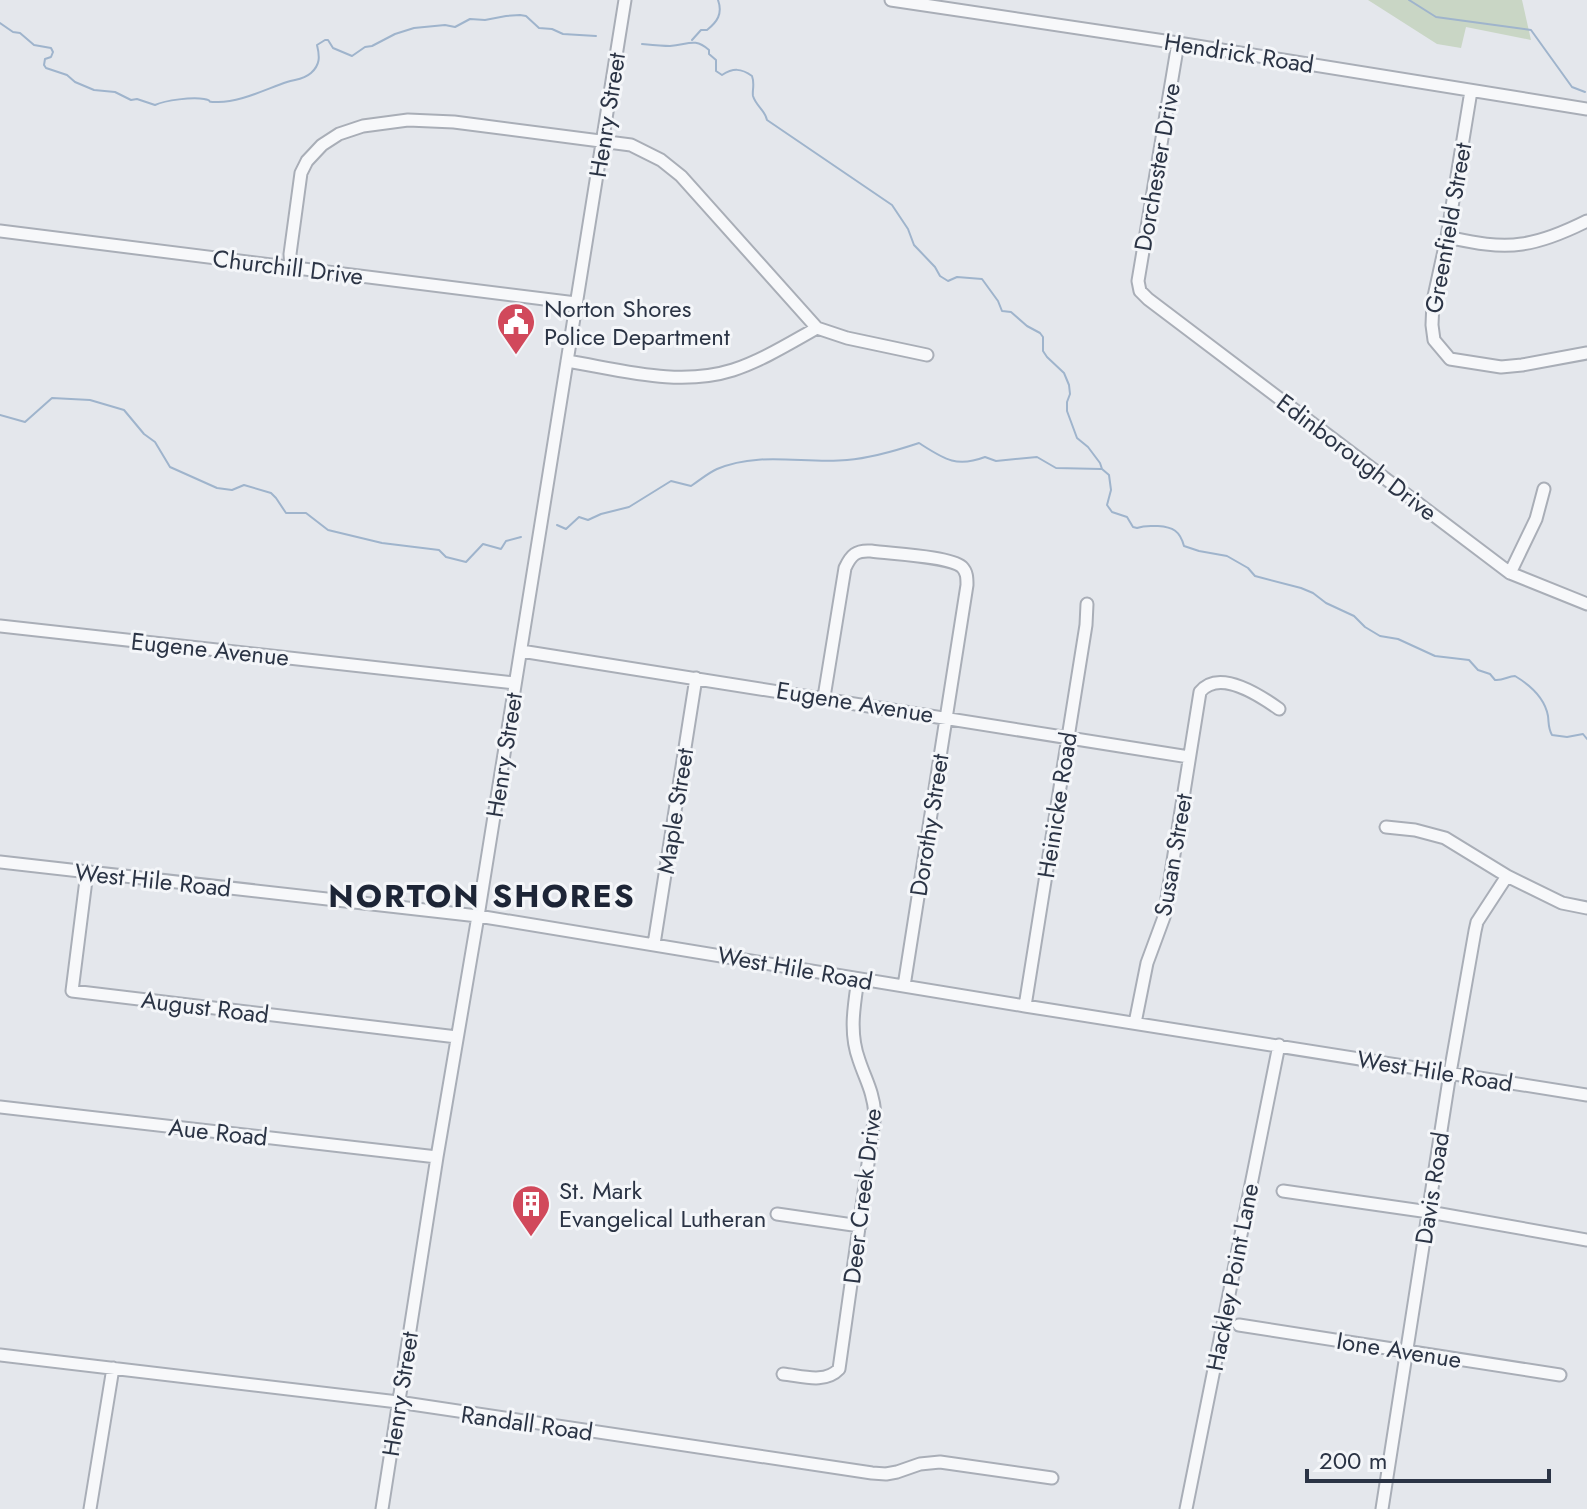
<svg xmlns="http://www.w3.org/2000/svg" width="1587" height="1509" font-family="Jost,sans-serif">
<rect width="100%" height="100%" fill="#e4e7ec"/>
<path fill="#c9d6c5" d="M 1368,0 L 1522,0 L 1531,40 L 1466,27 L 1461,48 L 1437,44 Z"/>
<g fill="none" stroke-linecap="round" stroke-linejoin="round">
<path stroke="#9fb4cc" stroke-width="2" d="M 1409,0 L 1436,17 L 1531,30 L 1572,87 L 1585,92
M 0,23 L 13,32 L 20,33 L 34,45 L 51,48 L 53,52 L 51,57 L 45,59 L 44,65 L 46,68 L 67,75 L 75,82 L 94,90 L 115,92 L 131,100 L 137,99 L 155,105 C 166,100 192,97 204,99 C 215,101 204,102 216,102 C 239,103 266,89 287,82 C 296,79 303,80 311,73 C 320,65 320,57 317,45 L 325,40 L 328,40 L 333,48 L 352,56 L 365,47 L 372,46 L 395,34 L 414,28 L 445,25 L 455,27 L 470,19 L 485,20 L 506,16 L 520,15 L 526,16 L 539,28 L 552,29 L 563,34 L 596,36
M 692,40 L 701,30 L 707,30 C 717,22 723,14 718,0
M 642,44 C 652,45 661,46 670,46 C 688,45 694,37 709,50 L 709,54 L 716,60 L 716,71 L 722,75 C 733,68 741,68 752,76 C 755,84 752,90 753,96 C 756,106 765,110 767,120 L 892,205 L 908,229 L 914,245 L 935,267 L 940,276 L 948,281 L 957,277 L 982,279 L 998,301 L 1002,311 L 1011,312 L 1027,326 L 1040,333 L 1043,337 L 1043,351 L 1047,357 L 1064,373 L 1069,385 L 1070,394 L 1067,402 L 1067,411 L 1077,438 L 1088,447 L 1100,463 L 1102,469 L 1109,475 L 1111,490 L 1107,505 L 1112,512 L 1127,517 L 1133,527 L 1137,528 C 1145,525 1149,526 1158,526 C 1173,527 1180,531 1184,546 L 1199,551 L 1227,556 L 1248,568 L 1255,576 L 1301,588 L 1313,593 L 1326,603 L 1354,616 L 1365,627 L 1380,636 L 1398,639 L 1435,656 L 1469,660 L 1478,670 L 1490,674 L 1495,680 C 1503,681 1508,676 1515,676 C 1530,685 1545,699 1548,716 C 1549,724 1548,728 1552,735 L 1567,737 L 1583,734 L 1587,739
M 0,415 L 25,422 L 52,398 L 90,400 L 124,410 L 144,434 L 155,442 L 170,467 L 217,488 L 232,490 L 244,485 L 271,493 L 276,498 L 286,513 L 306,513 L 328,530 L 382,543 L 439,550 L 446,557 L 466,562 L 483,544 L 501,549 L 506,541 L 521,537
M 557,525 L 566,529 L 579,517 L 588,520 L 601,514 L 629,507 L 671,481 L 691,486 C 700,480 708,473 717,469 C 759,451 804,464 847,460 C 872,458 895,451 919,443 C 944,459 956,468 985,457 L 996,461 L 1037,457 L 1056,468 L 1101,469"/>
<g stroke="#a9aeb7" stroke-width="15">
<path id="minor" d="M 891,0 L 1178,43 L 1587,109
M 1178,43 L 1138,281 L 1140,291 L 1148,299 L 1510,573 L 1587,604
M 1471,91 L 1447,237 L 1433,301 L 1432,325 L 1434,340 L 1450,359 L 1501,367 L 1522,365 L 1587,353
M 0,231 L 576,303
M 1447,237 C 1471,242 1497,248 1522,244 C 1544,241 1567,231 1587,221
M 291,268 L 290,254 L 301,173 L 307,161 L 322,145 L 339,134 L 363,126 L 408,120 L 454,122 L 631,145 L 661,160 L 681,176 L 817,328 L 847,338 L 927,355
M 567,361 C 622,370 679,387 733,370 C 763,360 790,343 817,328
M 1510,573 L 1536,519 L 1544,489
M 0,626 L 515,683
M 521,651 L 1189,757
M 824,697 L 845,568 C 851,555 856,550 871,551 C 891,554 949,556 962,567 C 967,572 967,578 967,585 L 904,986
M 1386,827 L 1415,830 L 1445,838 L 1507,876 L 1562,903 L 1587,908
M 0,862 L 478,916 L 1025,1006 L 1587,1095
M 87,872 L 72,991 L 457,1037
M 654,944 L 696,678
M 1025,1006 L 1086,625 L 1087,604
M 1135,1023 L 1147,963 L 1164,917 L 1200,692 C 1219,668 1261,696 1279,709
M 0,1107 L 437,1157
M 1283,1191 L 1429,1212 L 1587,1240
M 777,1214 L 860,1226
M 1239,1325 L 1560,1375
M 0,1355 L 398,1402 L 872,1473 L 886,1474 L 897,1472 L 920,1464 L 940,1462 L 1052,1478
M 783,1374 C 802,1376 825,1384 839,1369 L 875,1114 C 873,1091 866,1081 859,1060 C 849,1033 854,1006 858,979
M 90,1509 L 113,1368
M 382,1509 L 437,1157 L 478,916 L 625,0
M 1186,1509 L 1279,1045
M 1382,1509 L 1450,1073 L 1475,931 L 1477,922 L 1507,876"/>
</g>
<use href="#minor" stroke="#f7f8fa" stroke-width="11"/>
</g>
<defs>
<g id="civic-pin" transform="scale(2)"><path d="M0 17L-7.5 6A9.5 9.5 0 1 1 7.5 6Z" fill="#d1495b" stroke="#f4f6f9"/><path d="M-.6-6.5H3V-4.5H.6V-3L4-1V1h2V6H-6V1h2V-1L-.6-3ZM-1.2 2.5V6h2.4V2.5Z" fill="#fff"/></g>
<g id="building-pin" transform="scale(2)"><path d="M0 17L-7.5 6A9.5 9.5 0 1 1 7.5 6Z" fill="#d1495b" stroke="#f4f6f9"/><path d="M-4-6H4V6H1V3H-1V6H-4ZM-2.5-4.3h1.7v1.8h-1.7ZM.8-4.3h1.7v1.8H.8ZM-2.5-1h1.7V.8h-1.7ZM.8-1h1.7V.8H.8Z" fill="#fff"/></g>
</defs>
<g fill-rule="evenodd">
<use href="#civic-pin" x="516" y="322"/>
<use href="#building-pin" x="531" y="1204"/>
</g>
<g text-anchor="middle" dominant-baseline="central" stroke-width="6" stroke-linejoin="round" paint-order="stroke">
<g font-size="24" fill="#2b3445" stroke="#f4f6f9">
<text transform="translate(1239 53) rotate(9)">Hendrick Road</text>
<text transform="translate(607 115) rotate(-81)">Henry Street</text>
<text transform="translate(1157 167) rotate(-80)">Dorchester Drive</text>
<text transform="translate(1448 228) rotate(-80)">Greenfield Street</text>
<text transform="translate(288 267) rotate(7)">Churchill Drive</text>
<text transform="translate(1357 457) rotate(37)">Edinborough Drive</text>
<text transform="translate(210 649) rotate(6)">Eugene Avenue</text>
<text transform="translate(855 702) rotate(9)">Eugene Avenue</text>
<text transform="translate(504 755) rotate(-81)">Henry Street</text>
<text transform="translate(1057 805) rotate(-81)">Heinicke Road</text>
<text transform="translate(675 811) rotate(-81)">Maple Street</text>
<text transform="translate(929 825) rotate(-81)">Dorothy Street</text>
<text transform="translate(1173 855) rotate(-80)">Susan Street</text>
<text transform="translate(153 880) rotate(6)">West Hile Road</text>
<text transform="translate(795 968) rotate(10)">West Hile Road</text>
<text transform="translate(205 1007) rotate(7)">August Road</text>
<text transform="translate(1435 1071) rotate(9)">West Hile Road</text>
<text transform="translate(218 1132) rotate(6)">Aue Road</text>
<text transform="translate(1432 1188) rotate(-81)">Davis Road</text>
<text transform="translate(862 1196) rotate(-83)">Deer Creek Drive</text>
<text transform="translate(1232 1277) rotate(-79)">Hackley Point Lane</text>
<text transform="translate(1399 1350) rotate(9)">Ione Avenue</text>
<text transform="translate(400 1394) rotate(-81)">Henry Street</text>
<text transform="translate(527 1423) rotate(8)">Randall Road</text>
</g>
<g font-size="24" fill="#2b3445" stroke="#f4f6f9" text-anchor="start">
<text x="544" y="308">Norton Shores<tspan x="544" dy="28">Police Department</tspan></text>
<text x="559" y="1190">St. Mark<tspan x="559" dy="28">Evangelical Lutheran</tspan></text>
</g>
<g font-size="32" font-weight="bold" letter-spacing="2" fill="#1d2536" stroke="#f4f6f9">
<text x="482" y="896">NORTON SHORES</text>
</g>
</g>
<path d="M1307 1469v12h242v-12" fill="none" stroke="#2b3445" stroke-width="4"/>
<text x="1319" y="1469" font-size="24" fill="#2b3445" stroke="#f4f6f9" stroke-width="6" paint-order="stroke">200 m</text>
</svg>
